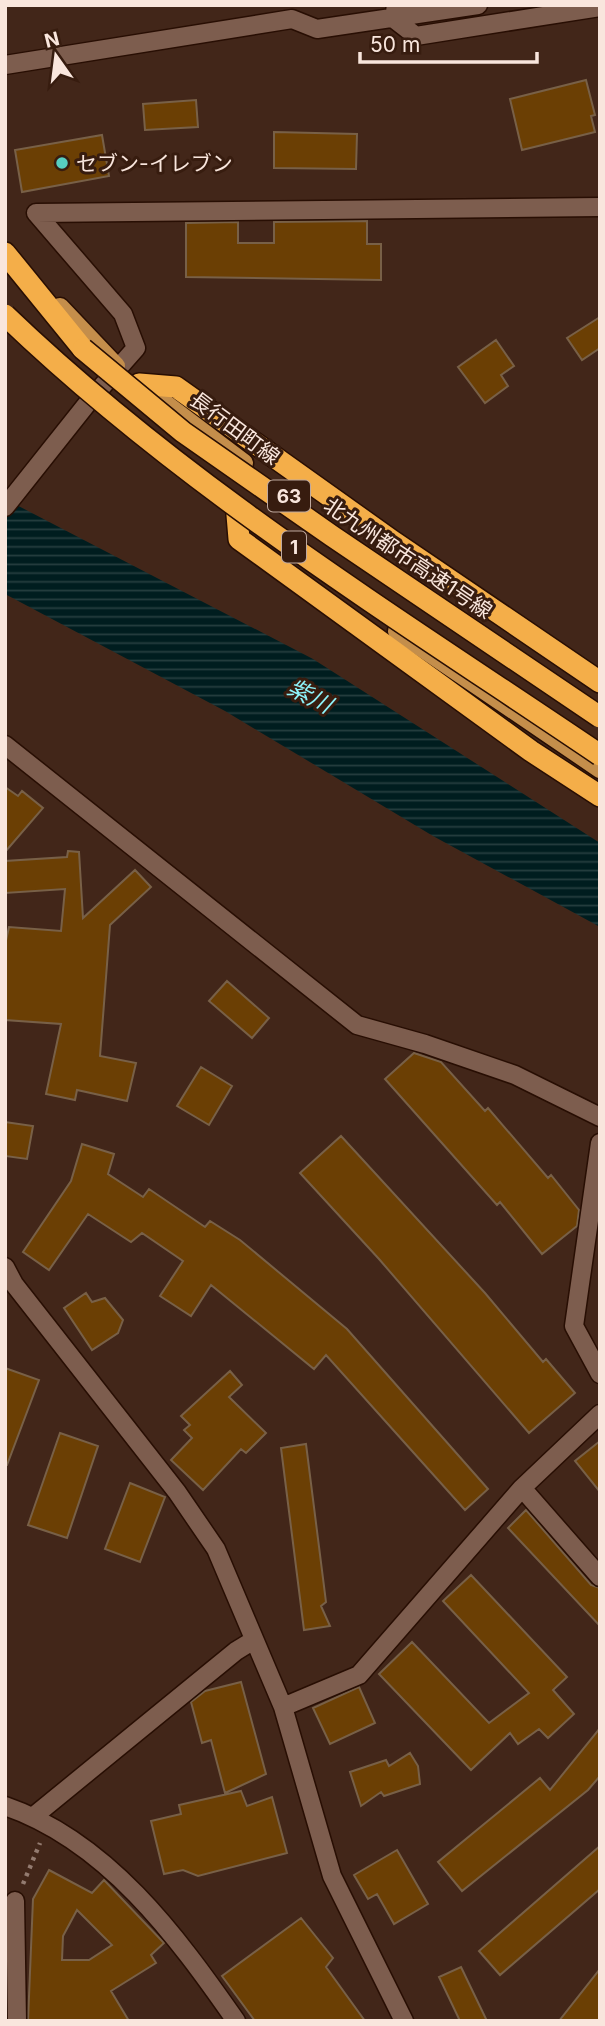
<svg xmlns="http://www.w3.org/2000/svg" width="605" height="2026" font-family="Inter,'Noto Sans JP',sans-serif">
<defs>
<pattern id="water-rules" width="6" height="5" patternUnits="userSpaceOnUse" patternTransform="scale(1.75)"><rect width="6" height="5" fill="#001d1f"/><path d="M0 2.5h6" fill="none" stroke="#263e3f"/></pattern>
</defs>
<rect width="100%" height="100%" fill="#422619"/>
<path fill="url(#water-rules)" d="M 5,499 L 313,659 L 600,843 L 600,927 L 433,836 L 225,711 L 5,594 Z"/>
<path fill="#6b3f04" stroke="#786047" stroke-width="2" fill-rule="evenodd" d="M 586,80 L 595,115 L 591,116 L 595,132 L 522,150 L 510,99 Z
M 196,100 L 198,127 L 145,130 L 143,104 Z
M 274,132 L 357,134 L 356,169 L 274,168 Z
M 102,135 L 109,176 L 22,192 L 15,150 Z
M 367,221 L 367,244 L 381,244 L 381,280 L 186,277 L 186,223 L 238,222 L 238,243 L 274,243 L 274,222 Z
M 600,317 L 600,348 L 582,360 L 567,338 Z
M 496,340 L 514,366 L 501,375 L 508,386 L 485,403 L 458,367 Z
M 5,787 L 18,796 L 22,791 L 43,808 L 5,852 Z
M 68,851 L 79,852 L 83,918 L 135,870 L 151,887 L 110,925 L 100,1056 L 136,1063 L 127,1101 L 77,1090 L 75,1100 L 46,1094 L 61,1024 L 5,1020 L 5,945 L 9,927 L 61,931 L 65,889 L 5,893 L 5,861 L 67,857 Z
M 227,981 L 269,1018 L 252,1038 L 209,1001 Z
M 414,1053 L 441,1062 L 485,1111 L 488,1108 L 548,1178 L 551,1175 L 579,1210 L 577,1226 L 542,1254 L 500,1202 L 497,1205 L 385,1079 Z
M 201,1067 L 232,1086 L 209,1125 L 177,1106 Z
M 5,1122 L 33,1126 L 27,1159 L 5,1156 Z
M 341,1136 L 485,1293 L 543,1362 L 546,1359 L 575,1393 L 529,1433 L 379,1259 L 300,1173 Z
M 82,1144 L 114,1154 L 108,1174 L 143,1197 L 149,1189 L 205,1227 L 210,1221 L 240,1240 L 347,1329 L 488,1489 L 465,1510 L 326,1355 L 314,1369 L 211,1285 L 191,1316 L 160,1296 L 183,1261 L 142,1233 L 131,1242 L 88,1214 L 49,1270 L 23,1252 L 71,1181 Z
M 86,1293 L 92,1302 L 105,1298 L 123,1320 L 118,1333 L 92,1350 L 64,1308 Z
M 5,1368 L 39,1380 L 7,1465 L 5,1465 Z
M 230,1371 L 242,1385 L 229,1397 L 266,1433 L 246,1453 L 241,1449 L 203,1490 L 171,1460 L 192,1438 L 184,1430 L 190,1425 L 181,1416 Z
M 60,1433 L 98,1446 L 67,1538 L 28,1525 Z
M 600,1441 L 600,1492 L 575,1461 Z
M 306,1444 L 326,1602 L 321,1606 L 330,1626 L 304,1630 L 281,1448 Z
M 130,1483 L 165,1497 L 140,1562 L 105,1549 Z
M 526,1510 L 591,1585 L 600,1588 L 600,1626 L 508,1528 Z
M 471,1575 L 567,1677 L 553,1690 L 574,1714 L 548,1738 L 539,1729 L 518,1744 L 510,1733 L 471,1770 L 379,1674 L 412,1642 L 489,1723 L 529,1693 L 443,1601 Z
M 241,1682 L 266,1774 L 225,1793 L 211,1740 L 202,1743 L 191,1702 L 205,1691 Z
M 359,1687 L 375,1723 L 330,1744 L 313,1708 Z
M 600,1728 L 600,1776 L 588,1790 L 462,1891 L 438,1862 L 540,1778 L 550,1790 Z
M 410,1753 L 418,1766 L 420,1784 L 384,1796 L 381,1792 L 361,1806 L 350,1772 L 386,1760 L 389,1766 Z
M 241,1791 L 247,1806 L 272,1797 L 287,1853 L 198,1876 L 183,1870 L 164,1874 L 151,1821 L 181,1814 L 179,1805 Z
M 600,1846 L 600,1889 L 500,1975 L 479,1951 Z
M 397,1850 L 428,1904 L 394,1924 L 377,1894 L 368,1899 L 354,1875 Z
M 49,1870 L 92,1893 L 104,1880 L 164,1943 L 151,1955 L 156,1963 L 111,1991 L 129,2021 L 28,2021 L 33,1899 ZM 77,1910 L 112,1945 L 89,1960 L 62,1960 L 63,1936 Z
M 301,1918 L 333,1958 L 326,1967 L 365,2021 L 255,2021 L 222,1976 Z
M 461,1967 L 487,2021 L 460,2021 L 439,1977 Z
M 600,1969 L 600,2021 L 559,2021 Z"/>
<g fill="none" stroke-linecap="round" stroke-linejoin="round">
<g stroke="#280e03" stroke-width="21">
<path id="minor" d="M 396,5 L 394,19 L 416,36 L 600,7
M 5,65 L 292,19 L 317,29 L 478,5
M 36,213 L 600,207
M 5,507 L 90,400 L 136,348 L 123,314 L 36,213
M 5,745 L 357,1025 L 425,1044 L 515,1075 L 600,1117
M 600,1143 L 574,1326 L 600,1374
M 5,1267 L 14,1284 L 177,1492 L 216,1549 L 283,1707 L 332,1876 L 404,2021
M 522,1488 L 600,1577
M 283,1707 L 359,1675 L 522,1488 L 600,1414
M 5,1806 C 107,1841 176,1935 236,2021
M 34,1816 L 236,1651 L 254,1640
M 15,1901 L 17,2021"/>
</g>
<g stroke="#280e03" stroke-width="21">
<path id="major" d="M 60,307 L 116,366
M 146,389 L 244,463
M 397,631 L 600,769"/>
</g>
<g stroke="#280e03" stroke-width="24">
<path id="highway" d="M 5,253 L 83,349
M 139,384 L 176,387 L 391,540 L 600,682
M 237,515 L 239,539 L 531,751 L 600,796"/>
</g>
<path stroke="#937b70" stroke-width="4.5" stroke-dasharray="3.5 5" stroke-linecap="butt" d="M 23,1884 L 40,1843"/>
<use href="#minor" stroke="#7d5d4e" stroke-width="18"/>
<use href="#major" stroke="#c48e4b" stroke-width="18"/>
<use href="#highway" stroke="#f4ae49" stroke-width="21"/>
<g stroke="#280e03" stroke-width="24" stroke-linecap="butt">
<path id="highway-bridge" d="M 5,315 C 183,486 396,617 600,755
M 83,349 L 183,432 L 332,536 L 600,717"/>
</g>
<use href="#highway-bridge" stroke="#f4ae49" stroke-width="21"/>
</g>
<circle fill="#57cec1" stroke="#371c0f" stroke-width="2.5" cx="62" cy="163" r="7"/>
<g text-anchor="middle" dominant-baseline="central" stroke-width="6" stroke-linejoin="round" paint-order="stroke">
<g fill="#371c0f" stroke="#bfa99f" stroke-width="2">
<rect x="268" y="480.5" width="42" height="31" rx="5"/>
<rect x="282" y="531.5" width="24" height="31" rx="5"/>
</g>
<g font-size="19" font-weight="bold" fill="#f9e6dd">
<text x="289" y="496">63</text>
<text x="294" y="547">1</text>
</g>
<g font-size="21" fill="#f9e6dd" stroke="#371c0f" text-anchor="start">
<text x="76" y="163">セブン-イレブン</text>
</g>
<g font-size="21" fill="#f9e6dd" stroke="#371c0f">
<text transform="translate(235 428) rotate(37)">長行田町線</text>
<text transform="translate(408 558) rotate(34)">北九州都市高速1号線</text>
</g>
<g font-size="23" font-style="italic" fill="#8ef4fb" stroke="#371c0f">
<text transform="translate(310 696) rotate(27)">紫川</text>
</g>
</g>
<rect width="605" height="2026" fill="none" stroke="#f9e6dd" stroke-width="14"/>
<g transform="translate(56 56) rotate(346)" stroke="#371c0f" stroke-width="5" paint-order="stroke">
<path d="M0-5L12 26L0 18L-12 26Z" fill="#f9e6dd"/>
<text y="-10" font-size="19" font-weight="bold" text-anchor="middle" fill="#f9e6dd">N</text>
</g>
<path d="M360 52v10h177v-10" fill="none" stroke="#f9e6dd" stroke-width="3.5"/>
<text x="370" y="52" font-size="21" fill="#f9e6dd" stroke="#371c0f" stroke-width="5" paint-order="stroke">50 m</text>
</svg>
